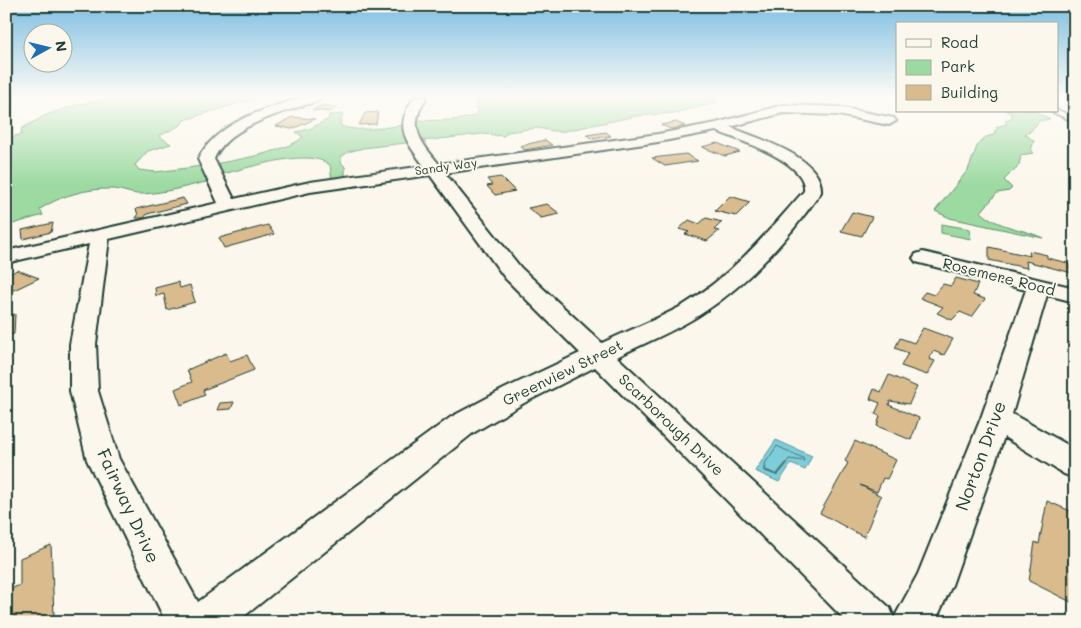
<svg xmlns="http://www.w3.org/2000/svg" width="1081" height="628" font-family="Mali,sans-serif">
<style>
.green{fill:#9ddaa2;stroke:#5e8c6b}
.water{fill:#7ecdda;stroke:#589398}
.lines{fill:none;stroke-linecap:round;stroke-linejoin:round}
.shore-far1{stroke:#457776;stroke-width:1}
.shore{stroke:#457776;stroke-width:2}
.building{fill:#d9bb8d;stroke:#1f3d34}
.lane-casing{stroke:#1f3d34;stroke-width:4}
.street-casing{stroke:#1f3d34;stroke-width:4}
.lane{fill:#fbf7ec;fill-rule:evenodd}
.street{fill:#fbf7ec;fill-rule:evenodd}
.labels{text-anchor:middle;stroke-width:4;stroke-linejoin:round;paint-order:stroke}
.far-street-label{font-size:12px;fill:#1f3d34;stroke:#fbf7ec}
.street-label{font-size:15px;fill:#1f3d34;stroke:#fbf7ec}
.near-street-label{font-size:18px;fill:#1f3d34;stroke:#fbf7ec}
</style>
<rect width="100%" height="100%" fill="#fbf7ec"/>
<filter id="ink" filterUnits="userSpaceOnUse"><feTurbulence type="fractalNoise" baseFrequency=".02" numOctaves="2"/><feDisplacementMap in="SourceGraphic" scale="10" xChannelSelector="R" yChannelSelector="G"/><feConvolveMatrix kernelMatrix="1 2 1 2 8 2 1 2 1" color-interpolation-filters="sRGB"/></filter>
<g filter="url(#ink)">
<g class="green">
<path d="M117,97h142l-75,23 -3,5 -22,11 12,8 -23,7 -13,14 4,5 17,2c32,-4 126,-15 147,-35l-7,-5 13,-3 20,-10v-4l14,-1 -3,11c14,9 50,1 67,0l2,-5c15,0 59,3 69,-7l-3,-5 4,-11h235l4,5 -44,11 -38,3 -76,16 -23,-4 -30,4 -3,4 -22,-2 -119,14 -15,4 -7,5v5l4,5v13l-13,2 -2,-17c-23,-19 -89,6 -117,11l-3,5c-22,5 -45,12 -68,13 -10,1 -20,-5 -30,-5 -25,-1 -52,7 -72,20l3,6 -37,11v-87l16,-5 -1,-5 25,-14 33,-11z"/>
<path d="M1006,111h28l16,8 -11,2 -9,11 -5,2 9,7 -3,9 2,3 -12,2 -2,10 -15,15 8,8 -3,3 -12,2 -16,19c17,16 41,16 62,26l-93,-20 -15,-7 33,-41 10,-26 8,-7 10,-3 -2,-3 4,-2 -2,-2 11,-3 -2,-3 7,-4v-3z"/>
<polygon points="941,224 970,229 971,239 941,233"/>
</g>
<polygon class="water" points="776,440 812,456 805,470 791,464 779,482 755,471"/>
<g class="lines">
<polyline class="shore-far1" points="764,465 777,446 803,458 804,461 789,459 785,465"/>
<polyline class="shore" points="765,464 764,470 777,475 786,464"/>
</g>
<g class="building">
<polygon points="323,105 336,107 330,112 312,110"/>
<polygon points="378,112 376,124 359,125 365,113"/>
<polygon points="292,117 315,119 292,129 276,126"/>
<polygon points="676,122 685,126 671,129 661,125"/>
<polygon points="606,132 611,136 592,139 587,135"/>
<polygon points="545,140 552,145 525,150 520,146"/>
<polygon points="717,143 740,152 725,156 702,147"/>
<polygon points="686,154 698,161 665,166 652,158"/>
<polygon points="501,177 515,191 495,195 487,186 492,185 487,179"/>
<polygon points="730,196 750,202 736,216 715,211"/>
<polygon points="183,198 187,204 147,214 144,218 136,218 138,215 136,209"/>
<polygon points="547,204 560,214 541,218 528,208"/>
<polygon points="852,212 872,217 862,236 841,231"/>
<polygon points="706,218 722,222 714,230 719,231 707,241 685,234 689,232 679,229 689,220 699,224"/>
<polygon points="53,223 51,232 23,239 22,230"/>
<polygon points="268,225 274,234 224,248 219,238"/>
<polygon points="989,247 1030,256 1029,251 1047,255 1047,258 1068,263 1072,273 1026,261 1027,268 989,260"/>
<polygon points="17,270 39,278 14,290 6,288 6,276"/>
<polygon points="956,278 978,284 973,295 985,299 972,317 960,312 952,320 937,313 943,307 920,298 925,292 934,295 943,284 951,286"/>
<polygon points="178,282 180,288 190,285 195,302 167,310 164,294 156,296 155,288"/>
<polygon points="15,314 14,334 9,335 6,350 6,317"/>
<polygon points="923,328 953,339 944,355 933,351 929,359 935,361 927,375 901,366 908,353 895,348 900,338 914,343"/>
<polygon points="226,353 230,361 247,355 254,370 203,390 205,395 181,405 175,389 192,382 187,370"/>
<polygon points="889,375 917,387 909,404 890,401 889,405 919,418 911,440 877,426 880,416 875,414 880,403 870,399 874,389 881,392"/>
<polygon points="234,402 231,409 217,410 220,403"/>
<polygon points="855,441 896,460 887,479 883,478 877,492 860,485 881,496 864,537 820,513 848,463 845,461"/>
<polygon points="1047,501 1075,513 1075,604 1029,581 1035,542 1039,544"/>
<polygon points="51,545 54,615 39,622 6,622 6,591 20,585 20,558"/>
</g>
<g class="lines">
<g class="lane-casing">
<polygon id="lane" points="1057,110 1075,117 1075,122 1050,111"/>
</g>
<g class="street-casing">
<path id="street" d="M305,97h18c-5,6 -17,7 -25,10 -29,10 -71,22 -84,52l20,40 76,-17 114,-16c-19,-26 -31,-40 -9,-69h12c-20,29 -8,43 12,67l219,-30 58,-11 67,-18 55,2 56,11 2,3 -7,4 -51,-10 -55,-2 -53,14c26,11 94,30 91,65 -32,46 -72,91 -120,122 -26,17 -57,29 -84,43l273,251 4,10 24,-44 63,-156 45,-128 -110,-28 -3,-4 3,-4 7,-2 152,36v14l-28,-7 -35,119 63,35v29l-11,-4 -60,-37 -52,148 -17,37h-88l-252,-255 -71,36 -51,30 -236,189h-71l-79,-162 -17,-69v-47l19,-100 -83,19v-12l212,-48 -20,-44c20,-38 69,-51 107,-62zM716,131c22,9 92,30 88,60 -38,43 -70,82 -119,113 -26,15 -56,26 -83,39l-81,-75 -76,-95 213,-31zM430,175l75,103 75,75 -76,36 -53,28 -253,185 -79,-143 -21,-68 -2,-47 13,-105 201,-47z"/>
</g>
<use href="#lane" class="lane"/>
<use href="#street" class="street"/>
</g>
</g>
<linearGradient id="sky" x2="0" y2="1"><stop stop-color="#7dbee2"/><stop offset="0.52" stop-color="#fdfbf6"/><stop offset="1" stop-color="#fdfbf6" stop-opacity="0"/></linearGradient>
<rect width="1081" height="185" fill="url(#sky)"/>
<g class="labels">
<g class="far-street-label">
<text transform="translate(446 167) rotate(-8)" y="4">Sandy Way</text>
</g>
<g class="street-label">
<text transform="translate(999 277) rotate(14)" y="5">Rosemere Road</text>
<text transform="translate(563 373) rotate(-26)" y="5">Greenview Street</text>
<text transform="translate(671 425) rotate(44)" y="5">Scarborough Drive</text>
</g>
<g class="near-street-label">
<text transform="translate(981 456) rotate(-70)" y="6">Norton Drive</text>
<text transform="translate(128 506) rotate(65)" y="6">Fairway Drive</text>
</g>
</g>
<rect width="1081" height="628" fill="none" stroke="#fbf7ec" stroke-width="25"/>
<rect x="12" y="12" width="1056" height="603" fill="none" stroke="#1f3d34" stroke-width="2" filter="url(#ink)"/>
<rect x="896" y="22" width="162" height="90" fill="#fbf7ec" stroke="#a3ada2"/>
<rect x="906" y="39" width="25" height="8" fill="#fbf7ec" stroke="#a3ada2"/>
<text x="941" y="48" font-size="15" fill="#1f3d34">Road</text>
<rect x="906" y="60" width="25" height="15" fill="#9ddaa2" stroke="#a3ada2"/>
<text x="941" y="72" font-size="15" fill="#1f3d34">Park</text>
<rect x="906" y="85" width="25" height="15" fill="#d9bb8d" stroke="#a3ada2"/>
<text x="941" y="98" font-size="15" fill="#1f3d34">Building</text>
<g transform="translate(48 48) rotate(82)"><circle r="24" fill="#fbf7ec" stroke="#a3ada2"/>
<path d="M0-4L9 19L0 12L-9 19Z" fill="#1f6fb2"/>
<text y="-8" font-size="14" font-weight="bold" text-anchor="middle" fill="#1f3d34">N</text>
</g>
</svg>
